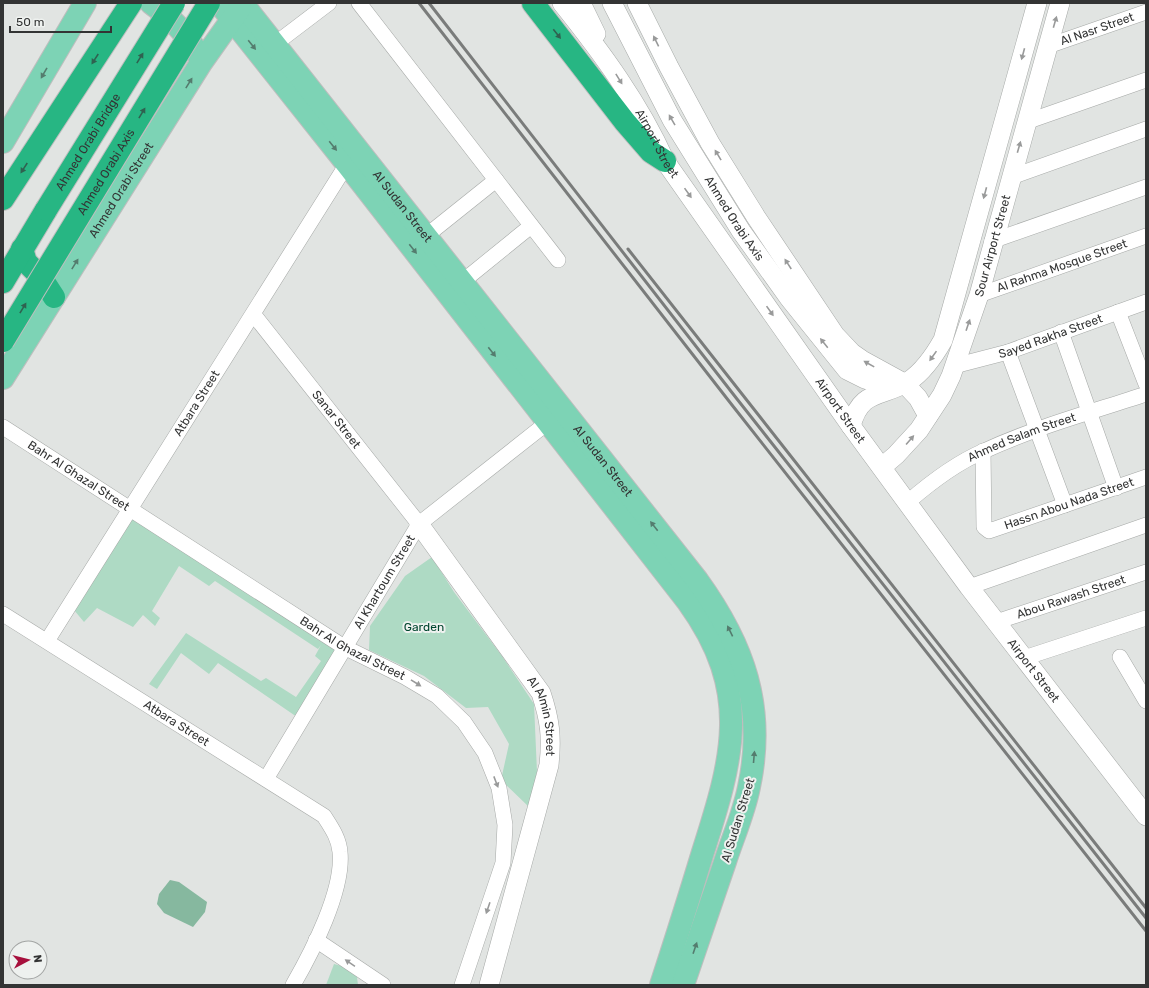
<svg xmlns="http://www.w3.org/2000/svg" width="1149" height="988" font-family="Rubik,sans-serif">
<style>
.green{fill:#aedac4}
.forest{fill:#86b89f}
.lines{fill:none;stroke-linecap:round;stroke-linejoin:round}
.minor-casing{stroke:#a6a9a7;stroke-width:16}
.tertiary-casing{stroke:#a6a9a7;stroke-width:20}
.primary-casing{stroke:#bebebe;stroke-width:24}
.motorway-casing{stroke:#bebebe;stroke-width:24}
.minor{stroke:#fff;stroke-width:15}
.tertiary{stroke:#fff;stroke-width:19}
.primary{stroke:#7dd3b5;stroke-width:22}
.motorway{stroke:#27b683;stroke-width:22}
.rail{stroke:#7a7c7b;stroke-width:3}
.motorway-bridge-casing{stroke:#bebebe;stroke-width:24;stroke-linecap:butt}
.motorway-bridge{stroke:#27b683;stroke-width:22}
.oneway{fill:#999a9a}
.oneway2{fill:#2f6250}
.oneway3{fill:#547c6e}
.labels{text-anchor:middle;stroke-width:4;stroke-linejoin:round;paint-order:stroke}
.street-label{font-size:12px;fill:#333434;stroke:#eef1ef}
.park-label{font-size:12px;fill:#00452e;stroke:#eef1ef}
</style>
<rect width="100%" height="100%" fill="#e1e4e2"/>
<g class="green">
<polygon points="130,517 337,648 297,717 218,663 209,674 181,653 157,689 149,684 186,633 261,681 266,678 296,697 321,661 315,656 321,645 318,649 215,581 209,586 179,566 152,611 160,618 155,626 143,615 133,627 97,608 84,622 74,610"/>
<polygon points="432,557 454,592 502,656 534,704 537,772 529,807 501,780 509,744 488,707 466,708 424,676 369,650 370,626 405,576"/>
<polygon points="334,964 356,970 358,985 326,985"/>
</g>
<polygon class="forest" points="170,880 179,882 207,902 205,912 193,927 164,913 157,904 159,894"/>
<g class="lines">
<g class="minor-casing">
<g id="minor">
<polyline points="359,3 558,260"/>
<polyline points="275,44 329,3"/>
<path id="s1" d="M1048,46l98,-34"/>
<polyline points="1026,122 1146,80"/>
<polyline points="1011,177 1146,129"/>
<polyline points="426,236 496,180"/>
<polyline points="992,241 1146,187"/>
<polyline points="462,282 531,226"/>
<path id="s2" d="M979,295l167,-59"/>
<polyline points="1118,312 1146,384"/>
<path id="s3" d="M254,315l165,209"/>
<polyline points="1061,332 1116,488"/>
<polyline points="1008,352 1065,505"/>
<path id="s4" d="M954,366l54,-14 138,-50"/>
<path id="s5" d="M3,427l341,220 61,30 32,19 27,26 21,31 14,35 6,37 -2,38 -41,122"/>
<path id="s6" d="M983,451l1,76 5,4 157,-54"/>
<path id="s7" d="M908,502c23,-20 48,-39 76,-51 52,-24 108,-39 162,-57"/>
<polyline points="969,587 1146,525"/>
<path id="s8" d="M3,614l321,202c7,11 15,22 16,36 4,38 -28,100 -47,133"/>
<path id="s9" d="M996,622l150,-50"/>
<path id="s10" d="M47,641l300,-477"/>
<polyline points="1120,657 1146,701"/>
<polyline points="1024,658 1146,618"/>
<path id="s11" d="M266,779l153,-255 128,-101"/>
<polyline points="316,940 383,985"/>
</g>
</g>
<g class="tertiary-casing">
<g id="tertiary">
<path id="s12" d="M562,3c40,50 77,100 103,158l186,265 118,161 177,229"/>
<polyline points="581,3 596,34"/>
<path id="s13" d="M612,3l60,117 69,111 48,67 58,72 18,9 9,3 28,2"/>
<polyline points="637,3 669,67 710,143 756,217 835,335 852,353 862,360 904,383 918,398 928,416"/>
<path d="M851,426c10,-38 32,-28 58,-45 15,-10 25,-25 34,-41l94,-337"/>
<path id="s14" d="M882,467l14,-12 23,-25 23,-35 9,-19 28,-81 81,-292"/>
<path id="s15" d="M419,524l122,169c9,27 11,44 8,72l-60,220"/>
</g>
</g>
<g class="primary-casing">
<g id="primary">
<path d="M151,3c19,14 35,29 46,50"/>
<path d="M219,3l128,161 341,438c65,90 45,156 14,253 -13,43 -27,87 -41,130"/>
<path id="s16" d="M242,3l455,577c47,65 69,127 52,207 -5,26 -16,50 -24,75 -14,41 -28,82 -42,123"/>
<polyline points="3,142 85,3"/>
<path id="s17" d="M3,378l198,-315 39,-55"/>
</g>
</g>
<g class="motorway-casing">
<g id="motorway">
<polyline points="533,3 625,122 651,152 665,161"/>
<polyline points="3,199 131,3"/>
<polyline points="22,249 26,262 41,277 54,297"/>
<polyline points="3,282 46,210"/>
</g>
</g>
<use href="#minor" class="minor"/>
<use href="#tertiary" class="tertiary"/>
<use href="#primary" class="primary"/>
<use href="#motorway" class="motorway"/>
<g class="rail">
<polyline points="419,3 732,405 1146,931"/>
<polyline points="429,3 737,399 1146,918"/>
<polyline points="628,249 1146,908"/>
</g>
<g class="motorway-bridge-casing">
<g id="motorway-bridge">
<path id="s18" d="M46,210l128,-207"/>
<path id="s19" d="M3,341l206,-338"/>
</g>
</g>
<use href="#motorway-bridge" class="motorway-bridge"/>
</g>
<defs><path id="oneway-solid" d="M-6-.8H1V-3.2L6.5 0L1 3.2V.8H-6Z"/></defs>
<g class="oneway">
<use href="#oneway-solid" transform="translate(1055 22) rotate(-74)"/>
<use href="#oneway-solid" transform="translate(656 41) rotate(-116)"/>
<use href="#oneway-solid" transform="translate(1023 54) rotate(105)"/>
<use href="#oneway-solid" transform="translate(619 79) rotate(58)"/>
<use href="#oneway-solid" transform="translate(672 120) rotate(-120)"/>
<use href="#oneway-solid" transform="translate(1019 147) rotate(-74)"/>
<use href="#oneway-solid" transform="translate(718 155) rotate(-121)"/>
<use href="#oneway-solid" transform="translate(688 193) rotate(55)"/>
<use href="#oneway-solid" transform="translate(985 193) rotate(105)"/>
<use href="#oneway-solid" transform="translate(788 264) rotate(-123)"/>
<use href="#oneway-solid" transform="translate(770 311) rotate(55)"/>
<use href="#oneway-solid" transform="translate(968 325) rotate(-71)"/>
<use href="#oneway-solid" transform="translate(824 343) rotate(-129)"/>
<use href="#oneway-solid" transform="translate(933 356) rotate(125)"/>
<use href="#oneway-solid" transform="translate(869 364) rotate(-151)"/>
<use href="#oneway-solid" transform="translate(910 440) rotate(-49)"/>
<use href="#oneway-solid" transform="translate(416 683) rotate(32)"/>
<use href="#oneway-solid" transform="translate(496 782) rotate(69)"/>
<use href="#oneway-solid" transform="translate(488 908) rotate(109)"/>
<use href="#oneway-solid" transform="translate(350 963) rotate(-146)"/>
</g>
<g class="oneway2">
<use href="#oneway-solid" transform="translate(557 34) rotate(52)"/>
<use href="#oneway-solid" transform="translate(140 58) rotate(-58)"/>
<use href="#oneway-solid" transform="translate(95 59) rotate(123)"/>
<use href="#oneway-solid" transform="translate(142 113) rotate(-59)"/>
<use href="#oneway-solid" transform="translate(24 168) rotate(123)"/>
<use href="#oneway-solid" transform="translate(23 308) rotate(-59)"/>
</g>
<g class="oneway3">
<use href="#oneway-solid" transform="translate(252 45) rotate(51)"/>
<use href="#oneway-solid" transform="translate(44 73) rotate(120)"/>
<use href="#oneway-solid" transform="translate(189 83) rotate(-58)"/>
<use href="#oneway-solid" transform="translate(333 146) rotate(51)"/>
<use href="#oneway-solid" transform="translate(413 249) rotate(52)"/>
<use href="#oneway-solid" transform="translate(75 264) rotate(-58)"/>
<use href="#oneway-solid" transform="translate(492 352) rotate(52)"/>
<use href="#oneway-solid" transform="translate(654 526) rotate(-128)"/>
<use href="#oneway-solid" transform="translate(730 631) rotate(-116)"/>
<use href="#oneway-solid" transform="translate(754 757) rotate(-85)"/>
<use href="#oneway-solid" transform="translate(695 948) rotate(-71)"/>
</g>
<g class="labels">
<g class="street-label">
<text dy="4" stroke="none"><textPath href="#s1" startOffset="52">Al Nasr Street</textPath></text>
<text dy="4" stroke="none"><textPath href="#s18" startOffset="80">Ahmed Orabi Bridge</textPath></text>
<text dy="4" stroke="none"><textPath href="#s12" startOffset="170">Airport Street</textPath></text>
<text dy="4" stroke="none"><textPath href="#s19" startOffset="198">Ahmed Orabi Axis</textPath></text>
<text dy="4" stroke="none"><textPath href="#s17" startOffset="222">Ahmed Orabi Street</textPath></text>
<text dy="4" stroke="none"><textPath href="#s16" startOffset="259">Al Sudan Street</textPath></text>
<text dy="4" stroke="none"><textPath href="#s13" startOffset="248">Ahmed Orabi Axis</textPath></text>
<text dy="4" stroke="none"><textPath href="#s14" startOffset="252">Sour Airport Street</textPath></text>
<text dy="4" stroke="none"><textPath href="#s2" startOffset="88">Al Rahma Mosque Street</textPath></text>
<text dy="4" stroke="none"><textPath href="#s4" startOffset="101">Sayed Rakha Street</textPath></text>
<text dy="4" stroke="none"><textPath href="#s10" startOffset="281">Atbara Street</textPath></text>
<text dy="4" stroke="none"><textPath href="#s12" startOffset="494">Airport Street</textPath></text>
<text dy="4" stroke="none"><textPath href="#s3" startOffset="133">Sanar Street</textPath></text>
<text dy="4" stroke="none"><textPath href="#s7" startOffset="132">Ahmed Salam Street</textPath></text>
<text dy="4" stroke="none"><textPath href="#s16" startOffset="583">Al Sudan Street</textPath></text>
<text dy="4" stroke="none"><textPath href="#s5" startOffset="90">Bahr Al Ghazal Street</textPath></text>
<text dy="4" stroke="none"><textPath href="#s6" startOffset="167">Hassn Abou Nada Street</textPath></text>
<text dy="4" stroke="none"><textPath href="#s11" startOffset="230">Al Khartoum Street</textPath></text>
<text dy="4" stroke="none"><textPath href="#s9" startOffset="79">Abou Rawash Street</textPath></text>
<text dy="4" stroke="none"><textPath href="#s5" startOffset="414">Bahr Al Ghazal Street</textPath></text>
<text dy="4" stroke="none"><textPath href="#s12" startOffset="818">Airport Street</textPath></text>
<text dy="4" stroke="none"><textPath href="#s15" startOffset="231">Al Almin Street</textPath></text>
<text dy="4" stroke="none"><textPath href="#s8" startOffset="205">Atbara Street</textPath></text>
<text transform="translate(738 820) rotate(-73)" y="4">Al Sudan Street</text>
</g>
<g class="park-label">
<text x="424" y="631">Garden</text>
</g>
</g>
<rect width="1149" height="988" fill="none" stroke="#333434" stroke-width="8"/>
<g transform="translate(28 960) rotate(83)"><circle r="19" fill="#eef1ef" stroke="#a3a5a4"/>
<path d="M0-3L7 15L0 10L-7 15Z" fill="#a7103d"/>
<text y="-6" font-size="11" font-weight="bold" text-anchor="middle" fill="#333434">N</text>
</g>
<path d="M10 26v6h101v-6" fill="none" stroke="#333434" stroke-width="2"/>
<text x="16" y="26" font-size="12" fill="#333434" stroke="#eef1ef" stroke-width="3" paint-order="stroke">50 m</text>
</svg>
